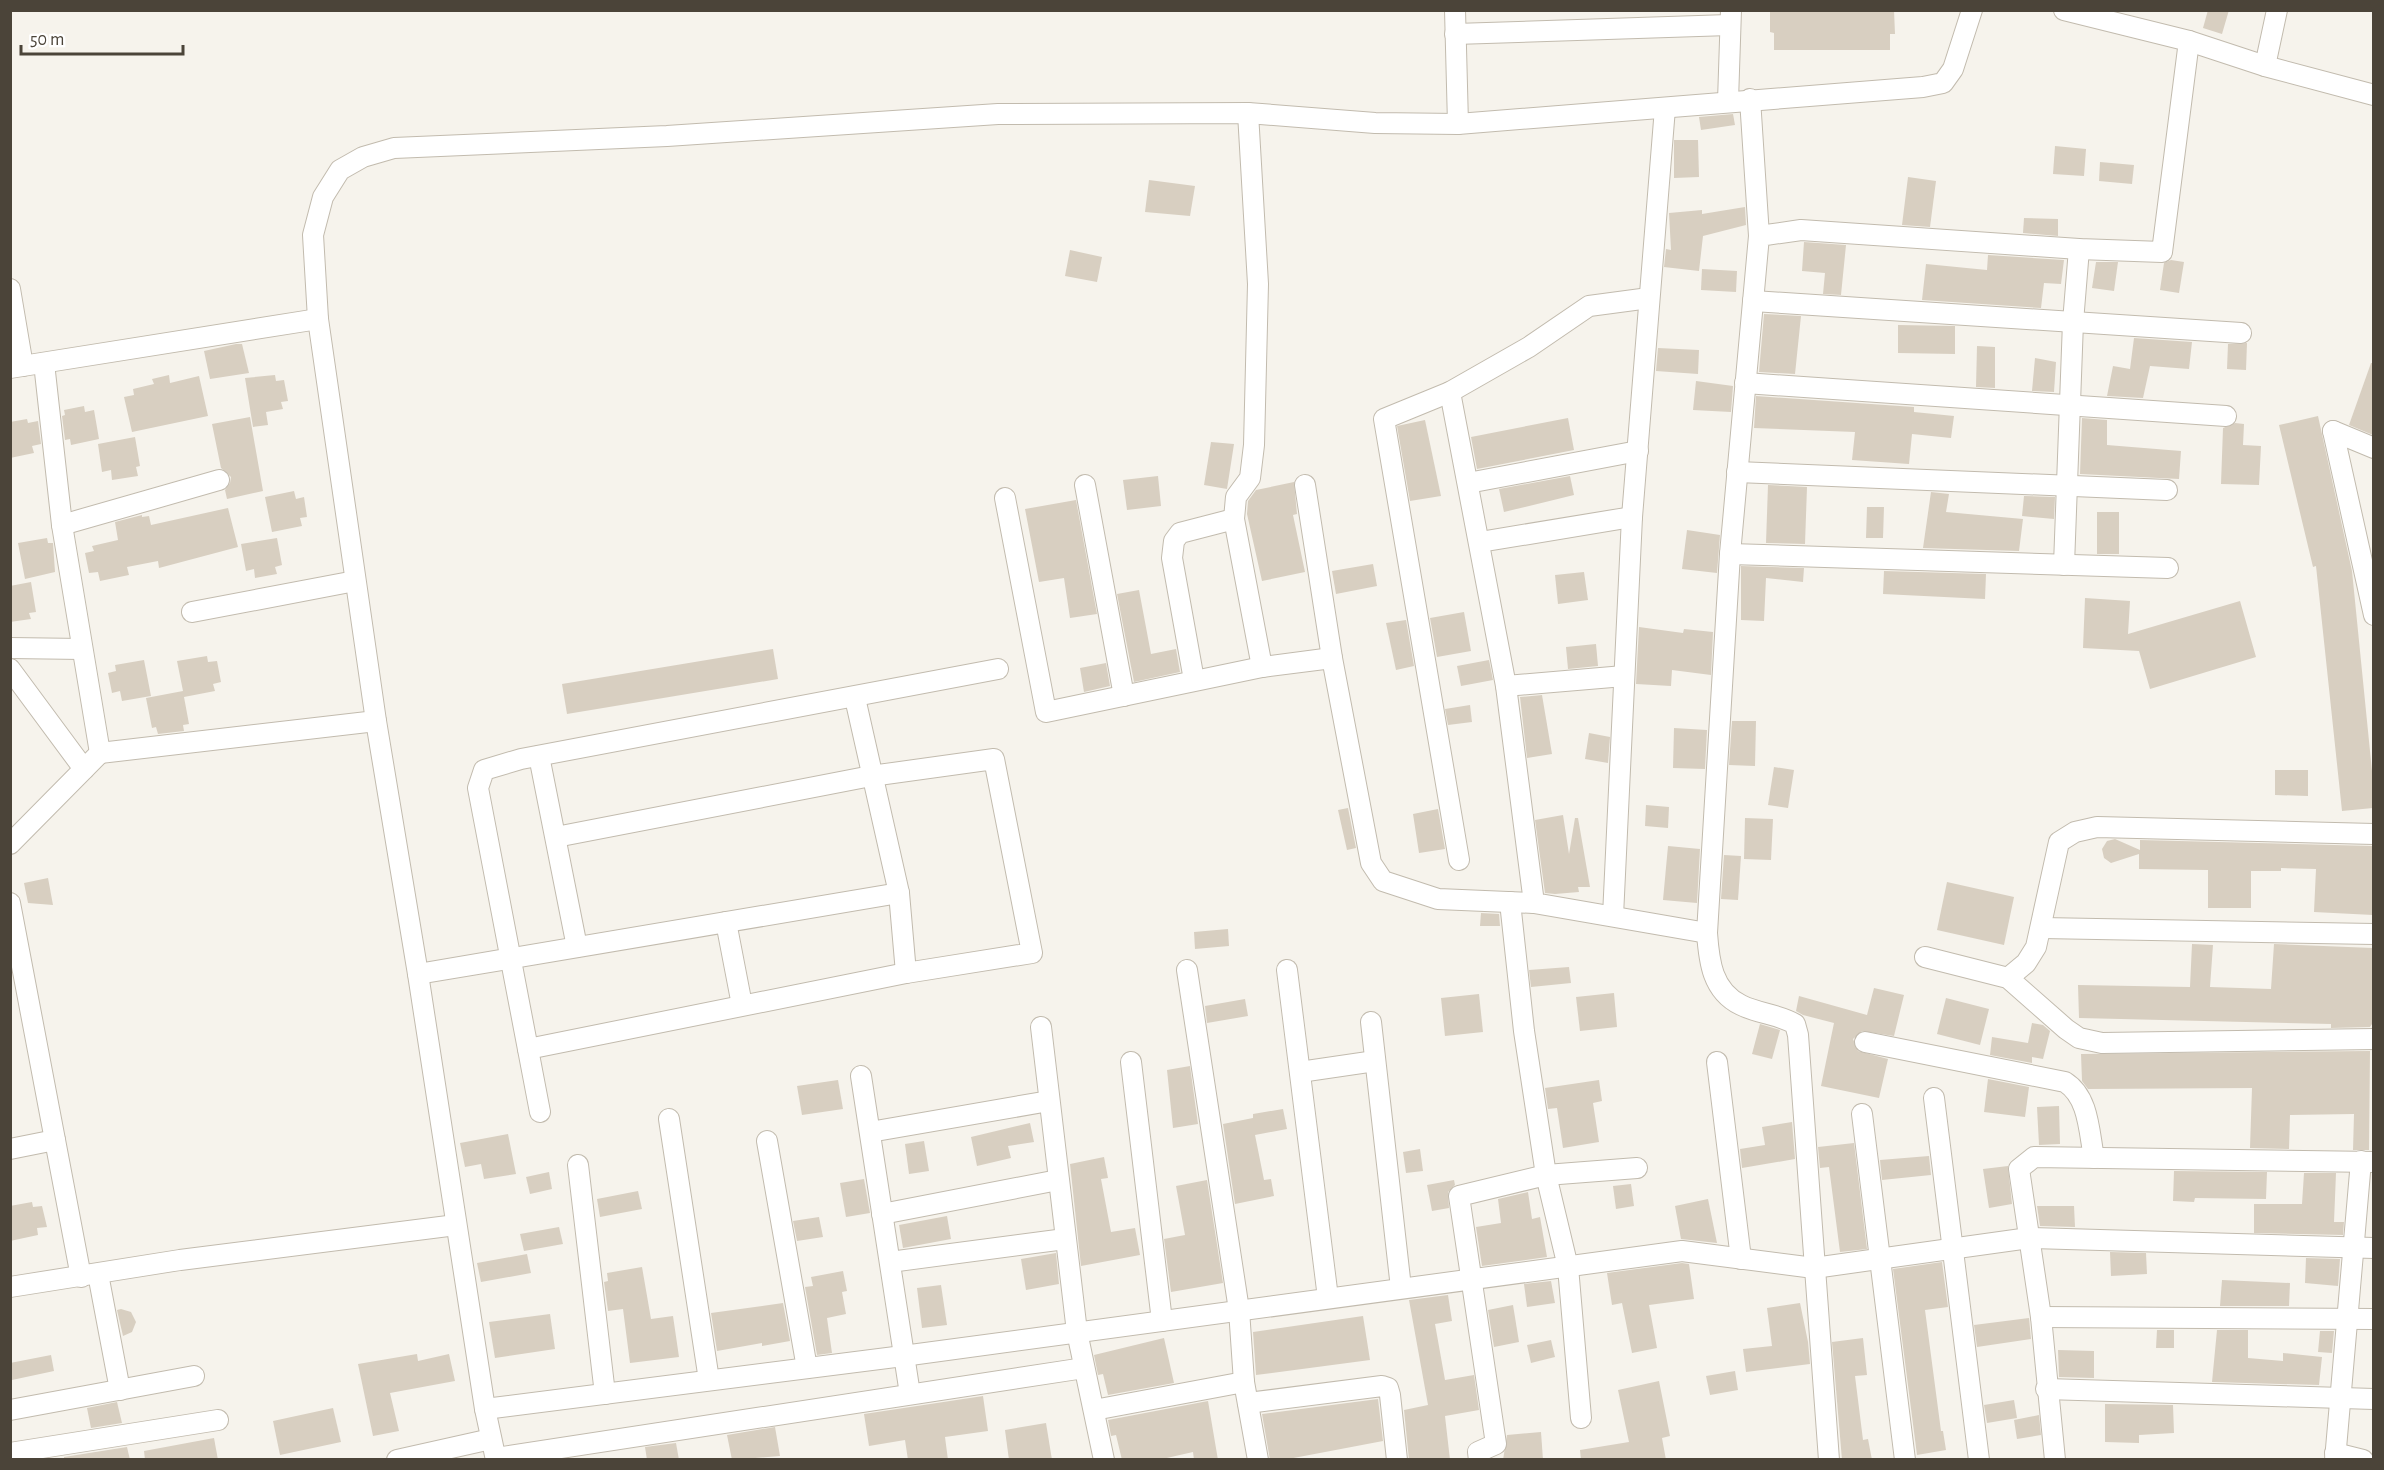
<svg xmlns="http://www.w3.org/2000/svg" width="2384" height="1470" font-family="'Alegreya Sans',sans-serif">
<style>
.building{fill:#d8cfc1}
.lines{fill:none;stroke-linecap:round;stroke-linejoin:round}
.minor-casing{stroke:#c2bbae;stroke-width:22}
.minor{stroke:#fff;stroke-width:20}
</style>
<rect width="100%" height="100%" fill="#f6f3ec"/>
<g class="building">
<polygon points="1778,10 1894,10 1895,34 1890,34 1890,50 1774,50 1774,33 1770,32 1770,12"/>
<polygon points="2208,10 2229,10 2222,34 2203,28"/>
<polygon points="1733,114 1735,125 1701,130 1699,117"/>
<polygon points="1674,140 1698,140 1699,177 1674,178"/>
<polygon points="2055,146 2086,149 2084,176 2053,174"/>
<polygon points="2100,162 2134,165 2132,184 2099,181"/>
<polygon points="1908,177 1936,181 1930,227 1902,225"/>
<polygon points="1149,180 1195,186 1190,216 1145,212"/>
<polygon points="1745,207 1746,225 1703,236 1699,271 1664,267 1666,249 1671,250 1669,213 1702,210 1702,214"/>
<polygon points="2024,218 2058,219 2058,236 2023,233"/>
<polygon points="1804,242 1846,245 1841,295 1823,294 1825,273 1802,271"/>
<polygon points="1070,250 1102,257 1097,282 1065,276"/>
<polygon points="1988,255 2064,260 2061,284 2044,283 2041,308 1922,300 1926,264 1987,270"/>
<polygon points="2171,260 2184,262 2179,293 2160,290 2164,263"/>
<polygon points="2096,262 2118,262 2114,291 2092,288"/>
<polygon points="1702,269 1737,271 1736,292 1701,290"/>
<polygon points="1764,314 1801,316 1795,374 1759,372"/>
<polygon points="1898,325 1955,326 1955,354 1898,353"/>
<polygon points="2134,338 2192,342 2189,369 2150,366 2143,398 2107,396 2113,366 2130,369"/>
<polygon points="2247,343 2246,370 2227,369 2228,344"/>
<polygon points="236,344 242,344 249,373 210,379 204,351"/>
<polygon points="1977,346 1995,347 1995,388 1976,387"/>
<polygon points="1658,348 1699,350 1698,374 1656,371"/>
<polygon points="2035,358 2056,362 2054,392 2032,391"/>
<polygon points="2371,363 2373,363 2373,435 2349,425"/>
<polygon points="169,375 170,383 199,376 208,416 132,432 124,397 134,395 133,389 154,384 152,379"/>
<polygon points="275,375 276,381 284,380 288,401 281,402 283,409 266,412 268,425 253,427 245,378"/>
<polygon points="1696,381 1733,386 1731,412 1693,410"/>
<polygon points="1756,396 1914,407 1914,412 1954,416 1951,438 1912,434 1909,464 1852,460 1855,432 1754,428"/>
<polygon points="84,406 85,412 94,410 99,439 71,445 70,439 65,440 62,416 65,415 64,410"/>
<polygon points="2318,416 2352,571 2373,781 2373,808 2342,811 2316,566 2313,567 2279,425"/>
<polygon points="250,417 263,491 227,499 225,490 230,483 231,477 221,468 212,424"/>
<polygon points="1568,418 1574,450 1477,469 1471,437"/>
<polygon points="2082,418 2107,420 2107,445 2181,451 2179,479 2080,474"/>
<polygon points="27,419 28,423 38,421 41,444 32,446 34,453 10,458 10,422"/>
<polygon points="1425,420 1441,496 1410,501 1397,426"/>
<polygon points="2235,423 2244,424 2243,445 2261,446 2259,485 2221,484 2223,428"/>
<polygon points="135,437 140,466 136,467 138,476 112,480 111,470 102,472 98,444"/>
<polygon points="1211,442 1234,444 1227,489 1204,485"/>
<polygon points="1158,476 1161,506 1127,510 1123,480"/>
<polygon points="1570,476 1574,495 1504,512 1499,489"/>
<polygon points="1294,482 1297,514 1293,515 1305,572 1262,581 1247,514 1248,501 1256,490"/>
<polygon points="1768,485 1807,487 1805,544 1766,543"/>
<polygon points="294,491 296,499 304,497 307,517 300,518 302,526 272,532 265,497"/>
<polygon points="1931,492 1949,494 1946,512 2023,519 2019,551 1923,548"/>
<polygon points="2024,496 2055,497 2054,519 2022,516"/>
<polygon points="1076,500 1097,614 1070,618 1064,578 1039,582 1025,509"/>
<polygon points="1867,507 1884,507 1883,538 1866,538"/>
<polygon points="228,508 238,547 159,568 158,561 127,567 129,575 100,581 98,572 89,573 85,553 94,551 92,546 118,540 115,522 142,515 142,517 149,516 151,525"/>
<rect x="2097" y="512" width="22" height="42"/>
<polygon points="1687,530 1720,535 1717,573 1682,569"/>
<polygon points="47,538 48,543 53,543 55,572 25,579 18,543"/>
<polygon points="277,538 282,565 275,567 277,574 255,578 254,569 246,571 241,544"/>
<polygon points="1373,564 1377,586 1336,594 1332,571"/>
<polygon points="1741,566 1804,568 1803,582 1766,578 1764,621 1741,620"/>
<polygon points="1884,571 1986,574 1985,599 1883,594"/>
<polygon points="1584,572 1588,600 1558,604 1555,575"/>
<polygon points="31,582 36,612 29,613 31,619 10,622 10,586"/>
<polygon points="1139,590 1151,654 1176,649 1180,672 1134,682 1117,594"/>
<polygon points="2085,598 2130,601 2128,634 2240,601 2256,657 2150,689 2139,651 2083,648"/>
<polygon points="1464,612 1471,651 1437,657 1430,618"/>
<polygon points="1406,620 1414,666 1396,670 1386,623"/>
<polygon points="1639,627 1683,633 1684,629 1713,632 1711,675 1672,670 1671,686 1636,684"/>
<polygon points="1596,644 1598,666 1568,669 1566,647"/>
<polygon points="773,649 778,679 567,714 562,684"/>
<polygon points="207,656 208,662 217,661 221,682 213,684 215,691 184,697 189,724 183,725 184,731 158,734 156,727 152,728 146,698 183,691 177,661"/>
<polygon points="144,660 151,696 122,701 120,691 112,693 108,673 116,671 115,665"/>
<polygon points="1489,660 1493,680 1461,686 1457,666"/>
<polygon points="1106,663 1110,686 1084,692 1080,668"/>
<polygon points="1542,695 1552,754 1527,758 1520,697"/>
<polygon points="1470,705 1472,722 1448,725 1445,709"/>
<polygon points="1732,721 1756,721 1755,766 1729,765"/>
<polygon points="1674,728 1707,730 1705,769 1673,768"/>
<polygon points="1589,733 1610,737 1608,763 1585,759"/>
<polygon points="1774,767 1794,770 1788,808 1768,805"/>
<polygon points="2275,770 2308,770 2308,796 2275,795"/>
<polygon points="1646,805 1669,807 1668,828 1645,826"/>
<polygon points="1348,808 1356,848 1347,850 1338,810"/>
<polygon points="1438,809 1445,849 1419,853 1413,814"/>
<polygon points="1563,815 1569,854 1575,818 1578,818 1590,887 1578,887 1579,892 1555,894 1545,893 1535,820"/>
<polygon points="1745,818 1773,819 1771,860 1744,859"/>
<polygon points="2115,839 2140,850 2140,840 2373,846 2373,915 2314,912 2316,869 2281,868 2281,871 2251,871 2251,908 2208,908 2208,870 2139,869 2139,854 2111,863 2104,858 2102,849 2107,841"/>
<polygon points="1668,846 1700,849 1697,903 1663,900"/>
<polygon points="1724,855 1741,856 1738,900 1721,899"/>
<polygon points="48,878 53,905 28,903 24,883"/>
<polygon points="1947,882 2014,897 2004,945 1937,930"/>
<polygon points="1481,913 1499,914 1500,926 1480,926"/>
<polygon points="1228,929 1229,946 1195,949 1194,932"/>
<polygon points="2192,944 2213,945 2210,987 2271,989 2274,944 2373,948 2372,1024 2370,1027 2331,1028 2331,1024 2079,1018 2078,985 2190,987"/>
<polygon points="1569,967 1571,983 1531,987 1529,970"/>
<polygon points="1874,988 1904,995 1894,1036 1862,1031 1853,1039 1858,1051 1888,1059 1879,1098 1821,1086 1834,1023 1803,1015 1796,1011 1799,996 1867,1015"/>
<polygon points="1614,993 1617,1027 1580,1031 1576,997"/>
<polygon points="1479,994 1483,1032 1445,1036 1441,998"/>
<polygon points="1946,998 1989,1009 1980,1045 1937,1034"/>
<polygon points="1245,999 1248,1016 1207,1023 1205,1006"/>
<polygon points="2032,1023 2043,1025 2050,1031 2043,1059 2032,1057 2032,1063 1990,1055 1992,1037 2028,1043"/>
<polygon points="1760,1024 1780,1030 1772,1059 1752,1054"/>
<polygon points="2370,1051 2369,1150 2353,1150 2354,1114 2290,1115 2289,1149 2250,1148 2252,1088 2088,1089 2082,1081 2081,1054"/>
<polygon points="1190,1066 1198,1124 1173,1128 1167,1070"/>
<polygon points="1988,1079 2029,1087 2025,1117 1984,1112"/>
<polygon points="838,1080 843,1109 802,1115 797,1086"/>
<polygon points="1599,1080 1602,1101 1593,1103 1599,1142 1563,1148 1557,1108 1548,1109 1545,1088"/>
<polygon points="2059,1106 2060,1144 2039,1145 2037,1107"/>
<polygon points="1283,1109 1287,1129 1255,1135 1264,1180 1271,1179 1274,1196 1235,1204 1223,1124 1253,1118 1253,1114"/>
<polygon points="1792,1122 1795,1159 1742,1168 1740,1149 1765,1145 1762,1127"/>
<polygon points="1030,1123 1034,1142 1008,1146 1011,1158 977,1166 971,1137"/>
<polygon points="508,1134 516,1174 484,1179 481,1164 465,1167 460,1143"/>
<polygon points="924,1141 929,1171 909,1174 905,1144"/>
<polygon points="1854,1143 1867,1249 1840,1252 1829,1167 1820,1168 1818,1147"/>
<polygon points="1420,1149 1423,1171 1406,1173 1403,1152"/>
<polygon points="1929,1156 1931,1175 1882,1180 1880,1160"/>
<polygon points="1104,1157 1108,1178 1101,1179 1111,1232 1135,1228 1140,1255 1081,1266 1070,1164"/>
<polygon points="2008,1166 2012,1204 1989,1208 1983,1169"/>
<polygon points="2174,1171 2267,1172 2266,1199 2195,1198 2194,1202 2173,1201"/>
<polygon points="549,1172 552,1189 530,1194 526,1177"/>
<polygon points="2304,1173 2336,1173 2334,1222 2344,1222 2343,1235 2254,1233 2254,1204 2302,1204"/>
<polygon points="864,1179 870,1213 846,1217 840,1183"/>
<polygon points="1207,1180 1223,1283 1171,1292 1164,1239 1185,1235 1176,1186"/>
<polygon points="1454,1180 1455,1185 1448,1192 1449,1208 1432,1211 1427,1185"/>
<polygon points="1631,1184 1634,1206 1616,1209 1613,1186"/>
<polygon points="638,1191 642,1209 600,1217 597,1199"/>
<polygon points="1528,1192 1532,1219 1540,1217 1547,1257 1482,1266 1476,1227 1501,1223 1498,1199"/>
<polygon points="1708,1199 1717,1243 1681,1239 1675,1206"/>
<polygon points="32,1202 33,1207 42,1206 47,1227 37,1228 38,1235 10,1241 10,1206"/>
<polygon points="2037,1206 2074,1206 2075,1227 2040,1226"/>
<polygon points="947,1216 951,1239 903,1248 899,1225"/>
<polygon points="819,1217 823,1237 797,1241 793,1221"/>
<polygon points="559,1227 563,1244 524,1251 520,1234"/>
<polygon points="2110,1252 2146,1253 2147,1274 2111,1276"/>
<polygon points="1056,1253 1059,1284 1026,1290 1021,1259"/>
<polygon points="527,1254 531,1273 481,1282 477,1263"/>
<polygon points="2306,1258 2340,1259 2338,1286 2305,1283"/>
<polygon points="1942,1262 1948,1307 1925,1310 1941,1431 1943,1431 1946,1450 1917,1455 1893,1269"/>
<polygon points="1682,1263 1689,1264 1694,1299 1649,1305 1657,1348 1632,1353 1622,1303 1612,1305 1607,1273"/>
<polygon points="642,1267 651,1319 673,1316 679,1357 630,1363 623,1309 608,1311 604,1282 608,1281 607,1273"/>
<polygon points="843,1271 847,1291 842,1292 846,1314 827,1318 832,1353 817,1355 805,1287 813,1286 811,1277"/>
<polygon points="2222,1280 2290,1283 2289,1306 2220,1306"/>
<polygon points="1551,1281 1555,1303 1527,1307 1524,1284"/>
<polygon points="941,1285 947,1325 922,1328 917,1288"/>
<polygon points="1448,1295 1452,1321 1435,1324 1445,1380 1474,1375 1479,1410 1445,1416 1450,1460 1409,1460 1404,1410 1428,1405 1409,1300"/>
<polygon points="783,1303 790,1341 762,1346 762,1343 717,1351 711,1313"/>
<polygon points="1800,1303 1808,1342 1810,1364 1746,1372 1743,1349 1772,1346 1767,1308"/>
<polygon points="1513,1305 1519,1342 1494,1347 1488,1310"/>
<polygon points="121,1309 131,1312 136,1322 132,1332 123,1336 117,1310"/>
<polygon points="550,1314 555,1349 495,1358 489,1322"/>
<polygon points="1363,1316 1370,1360 1256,1375 1253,1332"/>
<polygon points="2029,1318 2031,1339 1977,1347 1974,1325"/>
<polygon points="2157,1330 2174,1330 2174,1348 2156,1348"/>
<polygon points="2217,1330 2248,1330 2248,1358 2283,1361 2283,1353 2322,1357 2319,1385 2212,1382"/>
<polygon points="2320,1331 2334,1331 2332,1353 2318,1352"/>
<polygon points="1164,1338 1174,1383 1108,1395 1103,1374 1098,1375 1094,1355"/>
<polygon points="1863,1338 1867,1375 1855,1376 1863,1440 1868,1439 1872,1460 1842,1460 1832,1342"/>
<polygon points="1551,1340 1555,1357 1531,1363 1527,1345"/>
<polygon points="2058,1350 2094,1351 2094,1378 2059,1377"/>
<polygon points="417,1354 418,1361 449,1354 455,1381 390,1393 399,1431 373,1436 358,1364"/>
<polygon points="51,1355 54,1371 12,1380 10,1363"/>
<polygon points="1735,1371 1738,1390 1710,1395 1706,1376"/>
<polygon points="1659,1381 1670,1436 1662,1438 1666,1460 1581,1460 1580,1450 1629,1442 1618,1390"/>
<polygon points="983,1396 988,1431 945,1437 948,1460 908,1460 905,1440 869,1446 864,1414"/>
<polygon points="1378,1399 1383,1441 1283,1460 1270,1460 1262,1414"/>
<polygon points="2014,1400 2017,1418 1987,1423 1984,1405"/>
<polygon points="1208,1401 1218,1460 1194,1460 1193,1452 1158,1460 1122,1460 1116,1435 1111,1436 1108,1420"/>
<polygon points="117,1402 122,1423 91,1428 87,1408"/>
<polygon points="2105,1404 2173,1405 2174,1433 2139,1435 2139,1443 2105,1442"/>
<polygon points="333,1408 341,1442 280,1455 273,1421"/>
<polygon points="2039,1415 2041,1435 2017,1439 2014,1420"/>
<polygon points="1046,1423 1052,1460 1009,1460 1005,1430"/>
<polygon points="775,1427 780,1456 732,1460 727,1435"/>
<polygon points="1541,1432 1543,1460 1503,1460 1507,1435"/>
<polygon points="214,1438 218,1460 145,1460 144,1451"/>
<polygon points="676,1443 679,1460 647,1460 645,1447"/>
<polygon points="127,1447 130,1460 64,1460 64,1457"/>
</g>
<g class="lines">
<g class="minor-casing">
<g id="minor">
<polyline points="1455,10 1458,124"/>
<polyline points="2064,10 2189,41 2265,66 2374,95"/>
<polyline points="1455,34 1729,25"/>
<polyline points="2265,66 2277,10"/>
<polyline points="1750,99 1759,236"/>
<polyline points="1728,101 1731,10"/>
<polyline points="1248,113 1258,284 1254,445 1250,478 1236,497 1234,519 1262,667"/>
<polyline points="10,289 23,366"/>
<polyline points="1753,301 2241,333"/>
<polyline points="44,363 62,525 100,753 376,721"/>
<polyline points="10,368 318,319"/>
<polyline points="1745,383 2226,416"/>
<polyline points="1450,392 1506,686 1534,903 1707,933"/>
<polyline points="2333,431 2374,615"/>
<polyline points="2333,431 2374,448"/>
<polyline points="1737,472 2167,490"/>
<polyline points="1468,483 1638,451"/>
<polyline points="1085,485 1124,696"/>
<polyline points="1305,485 1332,658 1371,863 1383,881 1438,899 1534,903"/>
<polyline points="1005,498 1046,712 1262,667 1332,658"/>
<polyline points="62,525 219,480"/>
<polyline points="1480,542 1632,517"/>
<polyline points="1730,554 2168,568"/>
<polyline points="2064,565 2073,322 2079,249"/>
<polyline points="192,612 355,581"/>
<polyline points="10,648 82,649"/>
<polyline points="10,669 84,769"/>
<polyline points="1194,680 1172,558 1174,541 1180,533 1234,519"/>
<polyline points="1506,686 1624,676"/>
<polyline points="855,698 899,893 906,973"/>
<polyline points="539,756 577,947"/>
<polyline points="10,844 100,753"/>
<polyline points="1459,860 1384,419 1450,392 1529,347 1589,306 1649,298"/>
<polyline points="1510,902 1524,1031 1546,1175 1568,1267 1581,1418"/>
<polyline points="10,903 81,1277"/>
<polyline points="1613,916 1632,517 1665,108"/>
<polyline points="726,922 742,1005"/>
<polyline points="2042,928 2374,934"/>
<polyline points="1925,957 2008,978 2066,1029 2079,1038 2102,1043 2374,1039"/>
<polyline points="1187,970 1239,1310 1244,1382 1258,1460"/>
<polyline points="1287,970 1328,1298"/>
<polyline points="418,974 899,893"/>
<polyline points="2008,978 2026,963 2036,947 2059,842 2075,832 2097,827 2374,834"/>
<polyline points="1371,1022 1401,1288"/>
<polyline points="1041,1027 1077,1332 1104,1460"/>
<path d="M1865,1042l200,40c24,15 24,50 29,76"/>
<polyline points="528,1049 906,973 1032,953 994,759 871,776 556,837"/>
<polyline points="1131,1062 1162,1321"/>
<polyline points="1717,1062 1741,1259"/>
<polyline points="1300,1072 1375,1061"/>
<polyline points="861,1076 910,1394"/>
<polyline points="1934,1098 1979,1460"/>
<polyline points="540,1112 478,788 484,770 521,759 998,669"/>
<polyline points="1862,1114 1905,1460"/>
<polyline points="669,1119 709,1380"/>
<polyline points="870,1132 1049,1101"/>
<polyline points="767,1141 807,1368"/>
<polyline points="10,1149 55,1140"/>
<polyline points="578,1165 605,1394"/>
<polyline points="882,1214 1058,1180"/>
<polyline points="890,1262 1065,1239"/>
<polyline points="98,1274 120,1390"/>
<polyline points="10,1287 180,1260 456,1225"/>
<polyline points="2041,1317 2374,1319"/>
<polyline points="2046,1389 2374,1399"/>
<polyline points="1248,1403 1382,1386 1388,1388 1390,1395 1397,1460"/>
<polyline points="485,1409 903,1356 1682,1251 1814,1268 2029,1238 2374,1248"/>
<polyline points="10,1410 194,1376"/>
<polyline points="1094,1410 1244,1382"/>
<polyline points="10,1453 218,1420"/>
<polyline points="2335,1453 2363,1460"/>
<polyline points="496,1458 1084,1368"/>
<polyline points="397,1460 491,1439"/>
<polyline points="496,1460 485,1409 418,974 376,721 318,319 313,235 323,197 340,170 363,157 394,148 667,136 998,114 1248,113 1375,123 1458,124 1923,87 1943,83 1953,69 1972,10"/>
<polyline points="1479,1460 1478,1452 1496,1444 1459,1196 1546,1175 1637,1168"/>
<path d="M1829,1460l-31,-425 -3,-11c-17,-10 -36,-10 -54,-19 -29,-14 -32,-44 -34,-72l23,-379 29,-318 42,-6 278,19 83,3 27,-211"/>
<polyline points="2055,1460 2041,1317 2019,1169 2034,1157 2374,1162"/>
<polyline points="2335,1460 2361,1161"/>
</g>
</g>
<use href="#minor" class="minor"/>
</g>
<rect width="2384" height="1470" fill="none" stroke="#4b4439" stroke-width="24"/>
<path d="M21 45v9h162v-9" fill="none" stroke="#4b4439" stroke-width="3"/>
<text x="30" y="45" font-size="18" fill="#4b4439" stroke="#ffffff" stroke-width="4.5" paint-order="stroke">50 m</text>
</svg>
